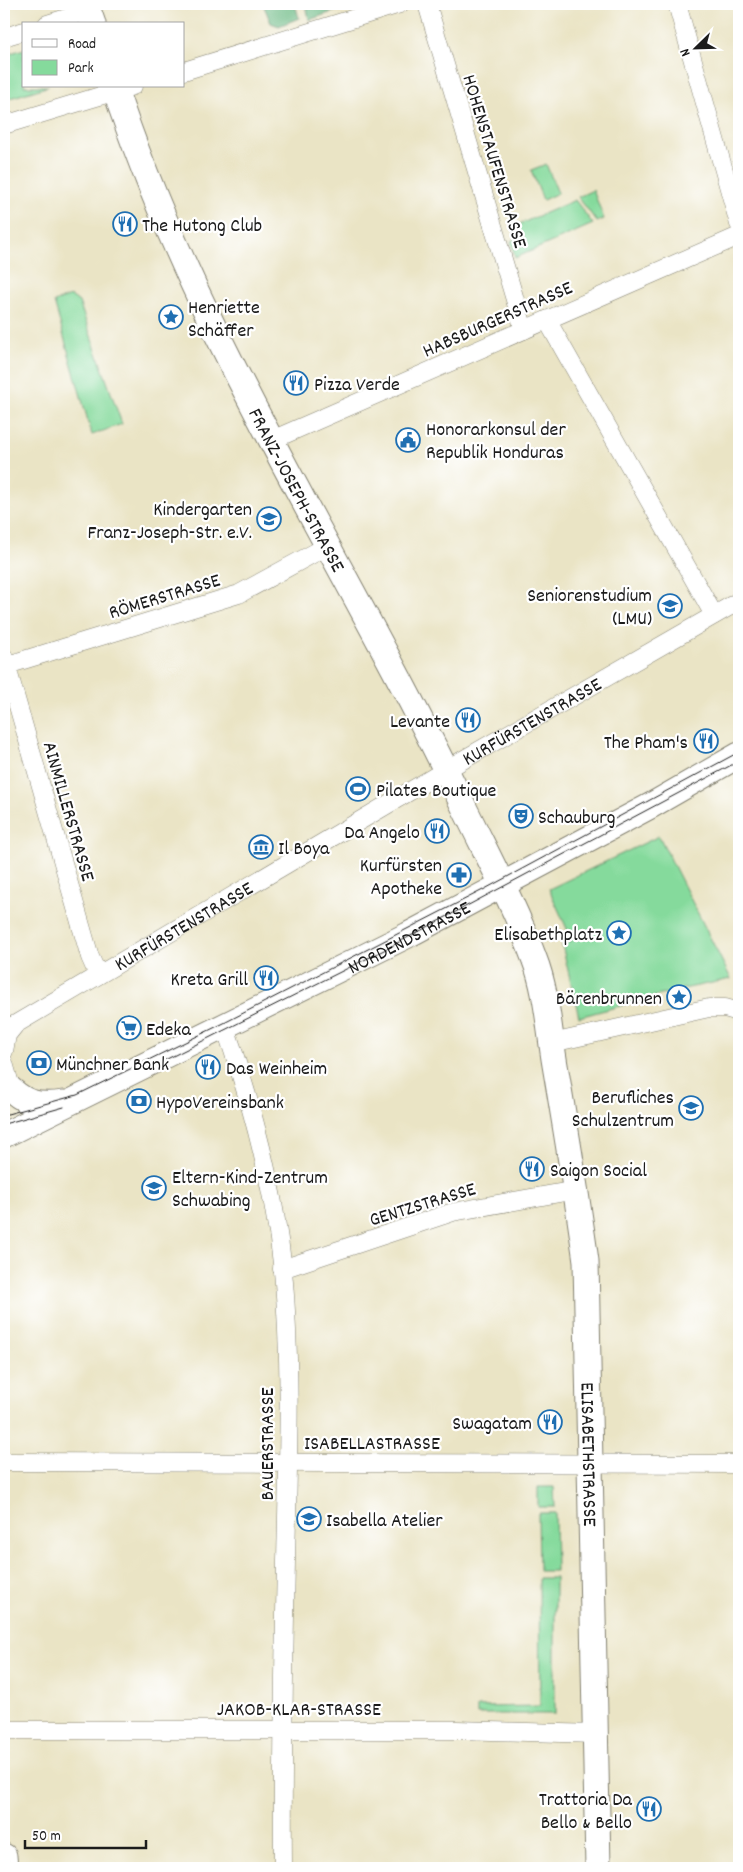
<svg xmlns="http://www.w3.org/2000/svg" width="743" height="1872" font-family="Dekko,sans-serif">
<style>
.green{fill:#85da9c;stroke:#507b5c}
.forest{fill:#6cba84;stroke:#446b50}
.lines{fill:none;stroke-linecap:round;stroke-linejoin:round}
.street-casing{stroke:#838070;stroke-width:19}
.secondary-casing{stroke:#838070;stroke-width:27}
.street{stroke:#fff;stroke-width:18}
.secondary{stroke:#fff;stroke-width:25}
.tram{stroke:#1c1c1c;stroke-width:1}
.labels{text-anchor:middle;stroke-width:4.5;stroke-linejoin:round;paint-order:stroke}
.street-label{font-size:20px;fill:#1c1c1c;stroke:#fff}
.poi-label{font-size:20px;fill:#1c1c1c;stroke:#fff;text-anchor:start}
</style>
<rect width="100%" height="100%" fill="#fff"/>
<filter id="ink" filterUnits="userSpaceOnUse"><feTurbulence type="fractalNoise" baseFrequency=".02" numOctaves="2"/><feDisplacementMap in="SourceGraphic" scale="10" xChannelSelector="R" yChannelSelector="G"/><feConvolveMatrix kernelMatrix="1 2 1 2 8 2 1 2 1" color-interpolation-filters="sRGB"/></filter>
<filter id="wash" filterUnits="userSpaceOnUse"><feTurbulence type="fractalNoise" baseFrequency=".0096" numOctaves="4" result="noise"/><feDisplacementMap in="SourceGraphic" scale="20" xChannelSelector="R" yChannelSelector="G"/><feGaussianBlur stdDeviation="1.12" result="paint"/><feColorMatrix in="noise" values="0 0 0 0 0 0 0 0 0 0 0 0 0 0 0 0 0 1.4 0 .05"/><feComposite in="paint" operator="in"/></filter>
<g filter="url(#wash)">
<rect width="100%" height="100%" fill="#eae4c5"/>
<g class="green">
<polygon points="24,49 24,86 49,86 4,100 4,55"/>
<polygon points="546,164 558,193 543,200 531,170"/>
<polygon points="593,190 604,219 597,222 578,197"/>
<polygon points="575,200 593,224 515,258 511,241 517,238 513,227"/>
<polygon points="71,296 79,302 122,424 92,435 54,302"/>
<polygon points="659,836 731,979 683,989 579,1017 562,945 572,940 549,889"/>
<polygon points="538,1487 554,1487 555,1507 538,1507"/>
<polygon points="538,1513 555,1513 556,1571 539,1571"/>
<polygon points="539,1578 555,1578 555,1714 477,1714 477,1707 540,1706"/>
</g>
<g class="forest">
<polygon points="263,4 295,4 299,18 279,26 271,23"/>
<polygon points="306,4 356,4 309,20"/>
</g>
</g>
<g filter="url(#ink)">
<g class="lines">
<g class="street-casing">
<g id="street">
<polyline points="427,4 524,330"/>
<polyline points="677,4 739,224"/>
<polyline points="47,24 89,11"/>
<polyline points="4,37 24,31"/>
<polyline points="184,71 400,4"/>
<polyline points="4,125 133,86"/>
<polyline points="547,320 714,615"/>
<polyline points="272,440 739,236"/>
<polyline points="4,657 90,957 98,975"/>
<polyline points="4,666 239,594 329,545"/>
<path d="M225,1027c28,80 49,159 58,244 9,96 5,194 3,290 -2,102 -4,205 -3,307"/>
<path id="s1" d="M4,1031l457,-270 278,-160"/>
<polyline points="552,1043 709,1008 725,1008 739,1012"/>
<polyline points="4,1051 7,1035 15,1025"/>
<polyline points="4,1063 12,1091"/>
<polyline points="282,1269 453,1212 576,1190"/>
<polyline points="4,1462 739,1464"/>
<polyline points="4,1730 457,1730 595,1734"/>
</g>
</g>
<g class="secondary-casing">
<g id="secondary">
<polyline points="86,4 93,24"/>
<path id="s2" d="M114,86c83,253 232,476 347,715 25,52 53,103 73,157 13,33 15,72 21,107 11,65 22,130 31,196l12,607"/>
<path d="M4,1083c20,20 31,24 60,20"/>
<polyline points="4,1135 408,935 652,805 739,755"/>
<polyline points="4,1856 5,1868"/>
</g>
</g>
<use href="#street" class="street"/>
<use href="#secondary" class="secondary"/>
<g class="tram">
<path id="s3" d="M157,1064l229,-115 353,-188"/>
<polyline points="4,1115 77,1095 224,1023 483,890 739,752"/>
<polyline points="4,1124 64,1107"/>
<polyline points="4,1798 8,1868"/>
</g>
</g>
</g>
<defs>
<g id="restaurant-ring" transform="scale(1.25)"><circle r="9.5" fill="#fff" stroke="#1f6fb2" stroke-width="1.5"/><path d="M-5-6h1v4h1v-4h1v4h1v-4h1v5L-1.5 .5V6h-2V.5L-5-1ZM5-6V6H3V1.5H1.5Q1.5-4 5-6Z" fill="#1f6fb2"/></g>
<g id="sight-ring" transform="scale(1.25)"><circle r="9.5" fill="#fff" stroke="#1f6fb2" stroke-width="1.5"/><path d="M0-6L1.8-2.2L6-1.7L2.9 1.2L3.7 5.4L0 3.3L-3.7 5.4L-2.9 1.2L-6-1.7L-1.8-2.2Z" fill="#1f6fb2"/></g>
<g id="civic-ring" transform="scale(1.25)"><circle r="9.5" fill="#fff" stroke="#1f6fb2" stroke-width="1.5"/><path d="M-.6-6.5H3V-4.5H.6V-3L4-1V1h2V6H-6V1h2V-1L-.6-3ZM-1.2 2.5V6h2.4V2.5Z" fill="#1f6fb2"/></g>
<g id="school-ring" transform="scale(1.25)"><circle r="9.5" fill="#fff" stroke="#1f6fb2" stroke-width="1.5"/><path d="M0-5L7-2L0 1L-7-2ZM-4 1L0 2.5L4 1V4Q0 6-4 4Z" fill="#1f6fb2"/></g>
<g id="university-ring" transform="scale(1.25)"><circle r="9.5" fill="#fff" stroke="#1f6fb2" stroke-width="1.5"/><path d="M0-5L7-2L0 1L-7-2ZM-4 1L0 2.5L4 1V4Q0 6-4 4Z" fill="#1f6fb2"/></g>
<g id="stadium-ring" transform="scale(1.25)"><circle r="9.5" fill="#fff" stroke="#1f6fb2" stroke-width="1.5"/><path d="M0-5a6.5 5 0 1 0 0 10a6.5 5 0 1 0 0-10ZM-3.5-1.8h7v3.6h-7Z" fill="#1f6fb2"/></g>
<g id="theatre-ring" transform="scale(1.25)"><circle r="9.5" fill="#fff" stroke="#1f6fb2" stroke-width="1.5"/><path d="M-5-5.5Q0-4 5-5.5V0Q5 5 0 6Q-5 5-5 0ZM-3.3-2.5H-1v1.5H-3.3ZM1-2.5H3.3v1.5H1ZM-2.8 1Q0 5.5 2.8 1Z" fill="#1f6fb2"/></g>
<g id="museum-ring" transform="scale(1.25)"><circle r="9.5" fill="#fff" stroke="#1f6fb2" stroke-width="1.5"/><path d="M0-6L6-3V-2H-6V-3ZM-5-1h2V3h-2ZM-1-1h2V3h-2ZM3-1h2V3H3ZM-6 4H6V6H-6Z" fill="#1f6fb2"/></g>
<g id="pharmacy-ring" transform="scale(1.25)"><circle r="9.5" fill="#fff" stroke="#1f6fb2" stroke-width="1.5"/><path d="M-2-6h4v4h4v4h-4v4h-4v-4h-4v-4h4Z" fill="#1f6fb2"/></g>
<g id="supermarket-ring" transform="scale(1.25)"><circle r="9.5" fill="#fff" stroke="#1f6fb2" stroke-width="1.5"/><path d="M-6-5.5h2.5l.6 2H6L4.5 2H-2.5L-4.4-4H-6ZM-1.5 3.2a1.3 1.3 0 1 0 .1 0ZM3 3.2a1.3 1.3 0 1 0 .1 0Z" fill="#1f6fb2"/></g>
<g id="bank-ring" transform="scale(1.25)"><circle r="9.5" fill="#fff" stroke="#1f6fb2" stroke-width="1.5"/><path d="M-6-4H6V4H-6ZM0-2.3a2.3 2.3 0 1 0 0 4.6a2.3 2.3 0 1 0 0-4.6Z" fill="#1f6fb2"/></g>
</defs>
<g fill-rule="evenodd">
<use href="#restaurant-ring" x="125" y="224"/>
<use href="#sight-ring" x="171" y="317"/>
<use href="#restaurant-ring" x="296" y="383"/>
<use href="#civic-ring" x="408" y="440"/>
<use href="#school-ring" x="269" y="519"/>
<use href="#university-ring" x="670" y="606"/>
<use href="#restaurant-ring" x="468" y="720"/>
<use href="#restaurant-ring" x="706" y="741"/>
<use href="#stadium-ring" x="358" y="789"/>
<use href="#theatre-ring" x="521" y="816"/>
<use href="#restaurant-ring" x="437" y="831"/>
<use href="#museum-ring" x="261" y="847"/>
<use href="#pharmacy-ring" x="459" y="875"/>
<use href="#sight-ring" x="619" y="933"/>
<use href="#restaurant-ring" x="266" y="978"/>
<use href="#sight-ring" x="679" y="997"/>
<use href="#supermarket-ring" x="129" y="1028"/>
<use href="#bank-ring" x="39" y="1063"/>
<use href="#restaurant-ring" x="208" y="1067"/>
<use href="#bank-ring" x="139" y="1101"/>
<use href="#school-ring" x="691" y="1108"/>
<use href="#restaurant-ring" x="532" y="1169"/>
<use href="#school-ring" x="154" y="1188"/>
<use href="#restaurant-ring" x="550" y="1422"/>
<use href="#school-ring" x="309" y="1519"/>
<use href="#restaurant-ring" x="649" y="1809"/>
</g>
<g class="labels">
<g class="street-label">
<text transform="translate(496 161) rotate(73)" y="7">HOHENSTAUFENSTRASSE</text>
<text transform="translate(497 318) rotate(-24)" y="7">HABSBURGERSTRASSE</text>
<text dy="7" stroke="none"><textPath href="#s2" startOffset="444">FRANZ-JOSEPH-STRASSE</textPath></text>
<text transform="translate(164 595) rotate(-17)" y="7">RÖMERSTRASSE</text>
<text dy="7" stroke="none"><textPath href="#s1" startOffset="612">KURFÜRSTENSTRASSE</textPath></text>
<text transform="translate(70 811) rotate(74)" y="7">AINMILLERSTRASSE</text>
<text dy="7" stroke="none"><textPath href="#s1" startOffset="208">KURFÜRSTENSTRASSE</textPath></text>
<text dy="7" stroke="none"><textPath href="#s3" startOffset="282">NORDENDSTRASSE</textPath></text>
<text transform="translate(422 1203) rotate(-17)" y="7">GENTZSTRASSE</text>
<text x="372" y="1449">ISABELLASTRASSE</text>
<text transform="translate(266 1444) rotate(-90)" y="7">BAUERSTRASSE</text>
<text dy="7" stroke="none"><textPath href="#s2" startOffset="1470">ELISABETHSTRASSE</textPath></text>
<text x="299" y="1715">JAKOB-KLAR-STRASSE</text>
</g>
<g class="poi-label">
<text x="142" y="231">The Hutong Club</text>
<text x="188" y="313">Henriette<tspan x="188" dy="23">Schäffer</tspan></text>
<text x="314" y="390">Pizza Verde</text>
<text x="426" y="435">Honorarkonsul der<tspan x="426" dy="23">Republik Honduras</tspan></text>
<text x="252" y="515" text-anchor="end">Kindergarten<tspan x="252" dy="23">Franz-Joseph-Str. e.V.</tspan></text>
<text x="652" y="601" text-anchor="end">Seniorenstudium<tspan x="652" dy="23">(LMU)</tspan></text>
<text x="450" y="727" text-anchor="end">Levante</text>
<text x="688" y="748" text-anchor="end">The Pham's</text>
<text x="376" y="796">Pilates Boutique</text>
<text x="538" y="823">Schauburg</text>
<text x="420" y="838" text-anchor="end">Da Angelo</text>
<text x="278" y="854">Il Boya</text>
<text x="442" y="871" text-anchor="end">Kurfürsten<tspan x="442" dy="23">Apotheke</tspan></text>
<text x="602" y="940" text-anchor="end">Elisabethplatz</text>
<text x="248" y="985" text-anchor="end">Kreta Grill</text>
<text x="662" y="1004" text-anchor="end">Bärenbrunnen</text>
<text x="146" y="1035">Edeka</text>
<text x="56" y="1070">Münchner Bank</text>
<text x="226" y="1074">Das Weinheim</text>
<text x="674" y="1103" text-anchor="end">Berufliches<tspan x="674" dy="23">Schulzentrum</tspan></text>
<text x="156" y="1108">HypoVereinsbank</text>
<text x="550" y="1176">Saigon Social</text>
<text x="172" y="1183">Eltern-Kind-Zentrum<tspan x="172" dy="23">Schwabing</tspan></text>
<text x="532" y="1429" text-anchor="end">Swagatam</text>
<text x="326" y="1526">Isabella Atelier</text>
<text x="632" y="1805" text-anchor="end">Trattoria Da<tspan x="632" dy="23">Bello &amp; Bello</tspan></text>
</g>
</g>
<rect width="743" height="1872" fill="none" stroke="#fff" stroke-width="20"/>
<rect x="22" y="22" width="162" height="65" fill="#ffffff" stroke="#a4a4a4"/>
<rect x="32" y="39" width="25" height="8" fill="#ffffff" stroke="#a4a4a4"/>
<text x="68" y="48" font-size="15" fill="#1c1c1c">Road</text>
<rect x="32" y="60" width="25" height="15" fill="#85da9c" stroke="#a4a4a4"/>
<text x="68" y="72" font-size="15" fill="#1c1c1c">Park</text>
<g transform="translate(696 48) rotate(247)" stroke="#ffffff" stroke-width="4" paint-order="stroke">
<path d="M0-4L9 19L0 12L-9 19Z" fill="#1c1c1c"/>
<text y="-8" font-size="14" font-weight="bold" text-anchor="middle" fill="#1c1c1c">N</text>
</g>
<path d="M25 1840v8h121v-8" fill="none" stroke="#1c1c1c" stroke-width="2.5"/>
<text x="32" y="1840" font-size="15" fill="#1c1c1c" stroke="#ffffff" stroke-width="4" paint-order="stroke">50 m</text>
</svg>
